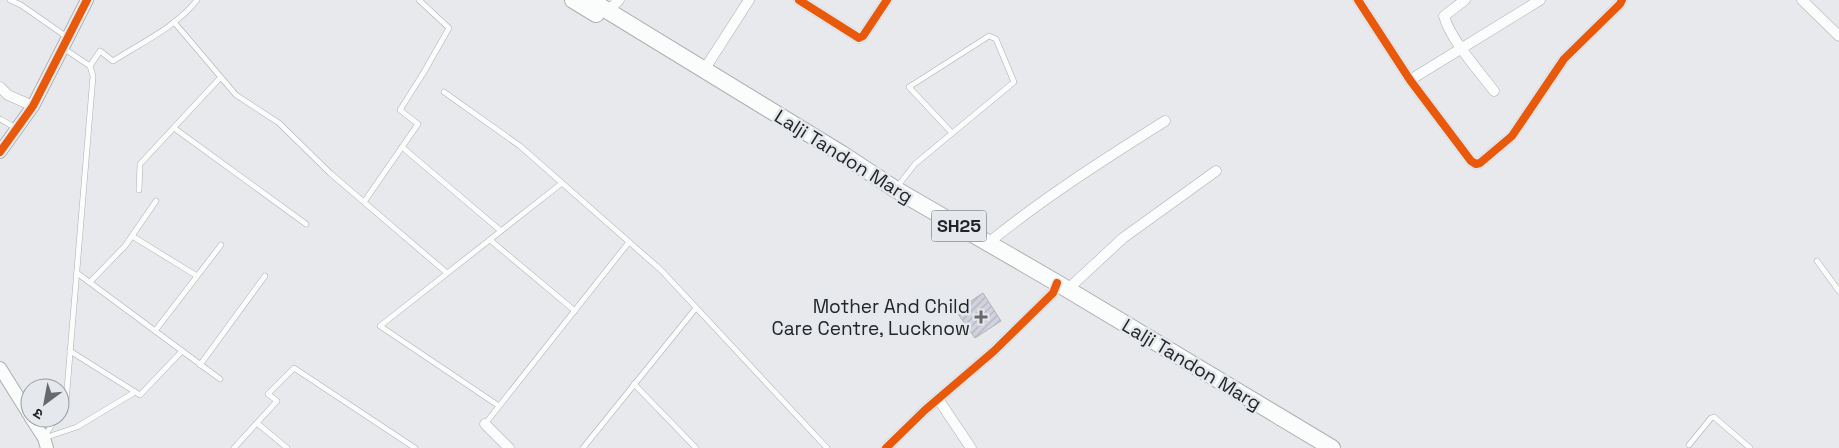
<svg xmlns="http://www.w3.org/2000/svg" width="1839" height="448" font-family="'Space Grotesk','Noto Sans Devanagari',sans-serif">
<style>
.building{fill:url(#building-hatch);stroke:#b2b3b6}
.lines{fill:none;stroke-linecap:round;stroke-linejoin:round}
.service-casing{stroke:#adafb1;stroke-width:6}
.minor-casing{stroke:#adafb1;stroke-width:11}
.tertiary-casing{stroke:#adafb1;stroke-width:14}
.primary-casing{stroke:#adafb1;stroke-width:18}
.service{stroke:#fbfcfc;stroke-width:5}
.minor{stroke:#fbfcfc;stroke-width:10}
.tertiary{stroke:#fbfcfc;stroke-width:12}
.primary{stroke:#fbfcfc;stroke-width:16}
.cycleway-casing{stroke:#e5e9ee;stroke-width:11}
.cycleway{stroke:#e8590c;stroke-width:8}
.poi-dot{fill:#68696b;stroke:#e5e9ee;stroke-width:2}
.labels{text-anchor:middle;stroke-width:5;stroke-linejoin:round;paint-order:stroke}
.shield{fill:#e5e9ee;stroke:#5d5f62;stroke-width:1}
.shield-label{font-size:18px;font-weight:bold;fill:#232426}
.street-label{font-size:19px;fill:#232426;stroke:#e5e9ee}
.poi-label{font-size:19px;fill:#232426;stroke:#e5e9ee;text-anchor:end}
</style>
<defs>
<pattern id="building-hatch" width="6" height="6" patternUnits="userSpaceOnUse" patternTransform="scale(1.25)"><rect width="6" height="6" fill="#d1d2dd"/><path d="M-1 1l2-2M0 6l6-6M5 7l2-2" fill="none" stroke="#b3b4be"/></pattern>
</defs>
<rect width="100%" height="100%" fill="#e7e9ec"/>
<polygon class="building" points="983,293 1001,321 975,338 956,311"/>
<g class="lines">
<g class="service-casing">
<g id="service">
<polyline points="10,0 21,5 67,37"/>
<polyline points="174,22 236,95 279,123 330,173 447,273"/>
<path d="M90,66l10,-15 13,10c28,-18 63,-34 84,-61"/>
<polyline points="444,92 520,146 661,270 827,448"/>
<polyline points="0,119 16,128"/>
<polyline points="174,128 306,224"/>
<polyline points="402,147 501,231"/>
<polyline points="897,187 915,164 1014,82 996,39 989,36 909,87 952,133"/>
<polyline points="139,190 140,164 220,78"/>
<polyline points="364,202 418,124 400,110 424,72 449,28 419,0"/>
<polyline points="132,236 197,276"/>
<polyline points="490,240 575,311"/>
<polyline points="1817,261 1839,291"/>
<polyline points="77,273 220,379"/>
<polyline points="90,282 125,246 156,201"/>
<polyline points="155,331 221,245"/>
<polyline points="70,351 140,395 182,351"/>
<polyline points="200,365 265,276"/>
<polyline points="634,384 696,448"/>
<polyline points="499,406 380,326 562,183"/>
<polyline points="60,412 66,402 93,76 90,66 63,48"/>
<polyline points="257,423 287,448"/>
<polyline points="485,424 629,242"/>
<polyline points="45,436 56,418"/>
<polyline points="44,438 77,427 135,392"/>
<polyline points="1689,445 1711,418 1714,417 1750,448"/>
<polyline points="234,448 277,401 268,394 294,368 415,448"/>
<polyline points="583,448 696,308"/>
</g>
</g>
<g class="minor-casing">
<g id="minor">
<polyline points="799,0 859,38 863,36 887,0"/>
<polyline points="1358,0 1410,80 1471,161 1476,164 1480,163 1512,136 1564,59 1620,4 1622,0"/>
<path d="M1465,0l-21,16c6,23 35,55 50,75"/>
<polyline points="1802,0 1839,36"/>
<polyline points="608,11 619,0"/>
<polyline points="704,70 749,0"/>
<polyline points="1410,80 1540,0"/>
<polyline points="0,87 8,95 33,106"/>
<path d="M988,243c57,-46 115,-83 177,-122"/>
<polyline points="1068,289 1123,238 1216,171"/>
<polyline points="938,399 971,448"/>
<polyline points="485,424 509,448"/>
<polyline points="886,448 925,410 994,351 1053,293 1057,283"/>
</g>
</g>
<g class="tertiary-casing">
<g id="tertiary">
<polyline points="0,152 33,106 87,0"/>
<polyline points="0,368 30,416"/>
<polyline points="31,418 44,438 47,448"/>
</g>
</g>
<g class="primary-casing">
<g id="primary">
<polyline points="573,0 596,14"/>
<polyline points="590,0 842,154 895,189 1057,283 1332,448"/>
</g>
</g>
<use href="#service" class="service"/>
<use href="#minor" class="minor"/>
<use href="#tertiary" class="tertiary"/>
<use href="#primary" class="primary"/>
<g class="cycleway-casing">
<g id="cycleway">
<polyline points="799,0 859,38 863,36 887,0"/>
<polyline points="1358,0 1410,80 1471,161 1476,164 1480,163 1512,136 1564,59 1620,4 1622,0"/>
<polyline points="0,152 33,106 87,0"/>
<polyline points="886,448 925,410 994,351 1053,293 1057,283"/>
</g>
</g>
<use href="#cycleway" class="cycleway"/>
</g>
<path class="poi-dot" d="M978.5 309.5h5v5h5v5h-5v5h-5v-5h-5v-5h5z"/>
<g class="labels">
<rect class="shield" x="931.5" y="210.5" width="55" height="31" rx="4"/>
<g class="shield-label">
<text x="959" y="232">SH25</text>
</g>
<g class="street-label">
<text transform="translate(844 156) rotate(32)" y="7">Lalji Tandon Marg</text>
<text transform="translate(1192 364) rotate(31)" y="7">Lalji Tandon Marg</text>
</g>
<g class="poi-label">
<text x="970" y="313">Mother And Child<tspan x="970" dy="22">Care Centre, Lucknow</tspan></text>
</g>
</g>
<g transform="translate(45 403) rotate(212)"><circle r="24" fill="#e5e9ee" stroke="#979a9e"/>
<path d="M0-4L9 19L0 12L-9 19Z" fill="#68696b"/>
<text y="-8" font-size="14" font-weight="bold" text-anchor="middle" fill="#232426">उ</text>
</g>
</svg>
